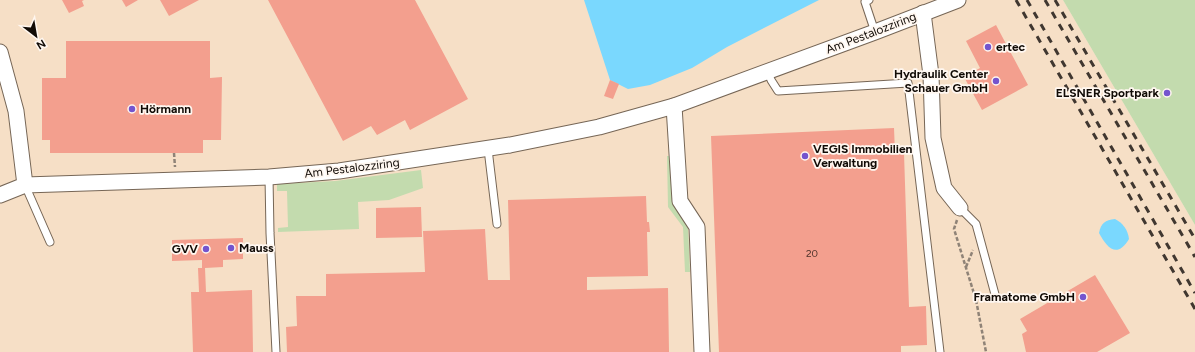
<svg xmlns="http://www.w3.org/2000/svg" width="1195" height="352" font-family="Figtree,sans-serif">
<style>
.built{fill:#f6dfc6}
.green{fill:#c3dbae}
.water{fill:#7ad8fe}
.building{fill:#f39f8e}
.lines{fill:none;stroke-linecap:round;stroke-linejoin:round}
.lane-casing{stroke:#766656;stroke-width:9}
.street-casing{stroke:#766656;stroke-width:17}
.path{stroke:#8f8377;stroke-width:2.5;stroke-dasharray:4 2;stroke-linecap:butt}
.lane{stroke:#fff;stroke-width:7}
.street{stroke:#fff;stroke-width:15}
.rail{stroke:#403730;stroke-width:3;stroke-dasharray:7 7;stroke-linecap:butt}
.poi-dot{fill:#7454ce;stroke:#fff7f0;stroke-width:1.5}
.labels{text-anchor:middle;stroke-width:3.5;stroke-linejoin:round;paint-order:stroke}
.number-label{font-size:10px;fill:#4a3028}
.street-label{font-size:12px;fill:#110b06;stroke:#fff7f0}
.poi-label{font-size:12px;font-weight:bold;fill:#110b06;stroke:#fff7f0;text-anchor:start}
</style>
<rect width="100%" height="100%" fill="#fae8d6"/>
<polygon class="built" points="0,0 1063,0 1195,225 1195,352 0,352"/>
<g class="green">
<polygon points="1063,0 1195,0 1195,225"/>
<polygon points="667,156 671,156 673,205 688,225 690,272 685,272 683,227 668,207"/>
<polygon points="421,170 423,188 389,200 358,202 359,229 278,232 278,228 288,227 287,191 277,191 277,184 335,181"/>
</g>
<g class="water">
<polygon points="584,0 819,0 727,47 692,68 650,85 628,89 610,80"/>
<path d="M1115,219c8,4 13,11 14,20 -12,20 -22,9 -30,-6 2,-10 6,-13 16,-14z"/>
</g>
<g class="building">
<polygon points="62,0 84,0 82,1 84,6 69,13"/>
<polygon points="122,0 138,0 126,7"/>
<polygon points="160,0 199,0 169,16"/>
<polygon points="268,0 415,0 468,99 410,130 405,120 377,135 371,126 343,141"/>
<polygon points="996,25 1028,85 982,110 964,77 980,68 966,41"/>
<polygon points="66,41 210,41 210,78 222,77 221,140 203,140 203,153 50,153 50,140 42,140 42,78 66,78"/>
<polygon points="610,80 619,84 613,99 604,96"/>
<polygon points="894,128 895,153 904,153 909,307 926,306 927,345 901,346 901,352 719,352 711,136"/>
<polygon points="646,196 647,222 649,222 650,232 647,232 648,276 587,277 587,290 668,288 669,352 287,352 286,327 297,326 296,296 326,296 326,274 425,272 423,231 485,229 488,280 510,280 508,200"/>
<polygon points="421,207 422,237 376,238 376,208"/>
<polygon points="243,238 243,259 223,260 223,267 205,268 206,292 252,290 253,352 193,352 191,292 199,292 198,268 202,268 202,260 172,261 172,240"/>
<polygon points="1095,275 1130,333 1097,352 1026,352 1022,334 1027,331 1020,319"/>
</g>
<g class="lines">
<g class="lane-casing">
<g id="lane">
<polyline points="869,0 865,2 875,32"/>
<polyline points="768,72 771,80 778,91 908,83 940,352"/>
<polyline points="488,149 497,224"/>
<polyline points="269,177 270,233 276,352"/>
<polyline points="25,185 50,242"/>
<polyline points="960,208 976,224 996,298"/>
</g>
</g>
<g class="street-casing">
<g id="street">
<polyline points="923,13 931,75 933,138 944,188 960,208"/>
<polyline points="0,52 16,111 25,185 0,195"/>
<polyline points="674,106 680,201 697,227 702,352"/>
<polyline points="25,185 269,177 339,171 510,145 599,127 674,106 875,32 958,0"/>
</g>
</g>
<g class="path">
<polyline points="174,153 175,167"/>
<polyline points="957,220 954,229 976,300 986,352"/>
<polyline points="966,267 973,250"/>
</g>
<use href="#lane" class="lane"/>
<use href="#street" class="street"/>
<g class="rail">
<polyline points="1016,0 1195,309"/>
<polyline points="1027,0 1195,293"/>
<polyline points="1045,0 1195,257"/>
<polyline points="1055,0 1195,239"/>
</g>
</g>
<g class="poi-dot">
<circle cx="988" cy="47" r="4"/>
<circle cx="996" cy="81" r="4"/>
<circle cx="1167" cy="93" r="4"/>
<circle cx="132" cy="109" r="4"/>
<circle cx="805" cy="156" r="4"/>
<circle cx="231" cy="248" r="4"/>
<circle cx="206" cy="249" r="4"/>
<circle cx="1083" cy="297" r="4"/>
</g>
<g class="labels">
<g class="number-label">
<text x="812" y="257">20</text>
</g>
<g class="street-label">
<text transform="translate(871 33) rotate(-21)" y="4">Am Pestalozziring</text>
<text transform="translate(352 168) rotate(-7)" y="4">Am Pestalozziring</text>
</g>
<g class="poi-label">
<text x="996" y="51">ertec</text>
<text x="988" y="78" text-anchor="end">Hydraulik Center<tspan x="988" dy="14">Schauer GmbH</tspan></text>
<text x="1159" y="97" text-anchor="end">ELSNER Sportpark</text>
<text x="140" y="113">Hörmann</text>
<text x="813" y="153">VEGIS Immobilien<tspan x="813" dy="14">Verwaltung</tspan></text>
<text x="239" y="252">Mauss</text>
<text x="198" y="253" text-anchor="end">GVV</text>
<text x="1075" y="301" text-anchor="end">Framatome GmbH</text>
</g>
</g>
<g transform="translate(36 36) rotate(149)" stroke="#fff7f0" stroke-width="3" paint-order="stroke">
<path d="M0-3L7 15L0 10L-7 15Z" fill="#110b06"/>
<text y="-6" font-size="11" font-weight="bold" text-anchor="middle" fill="#110b06">N</text>
</g>
</svg>
